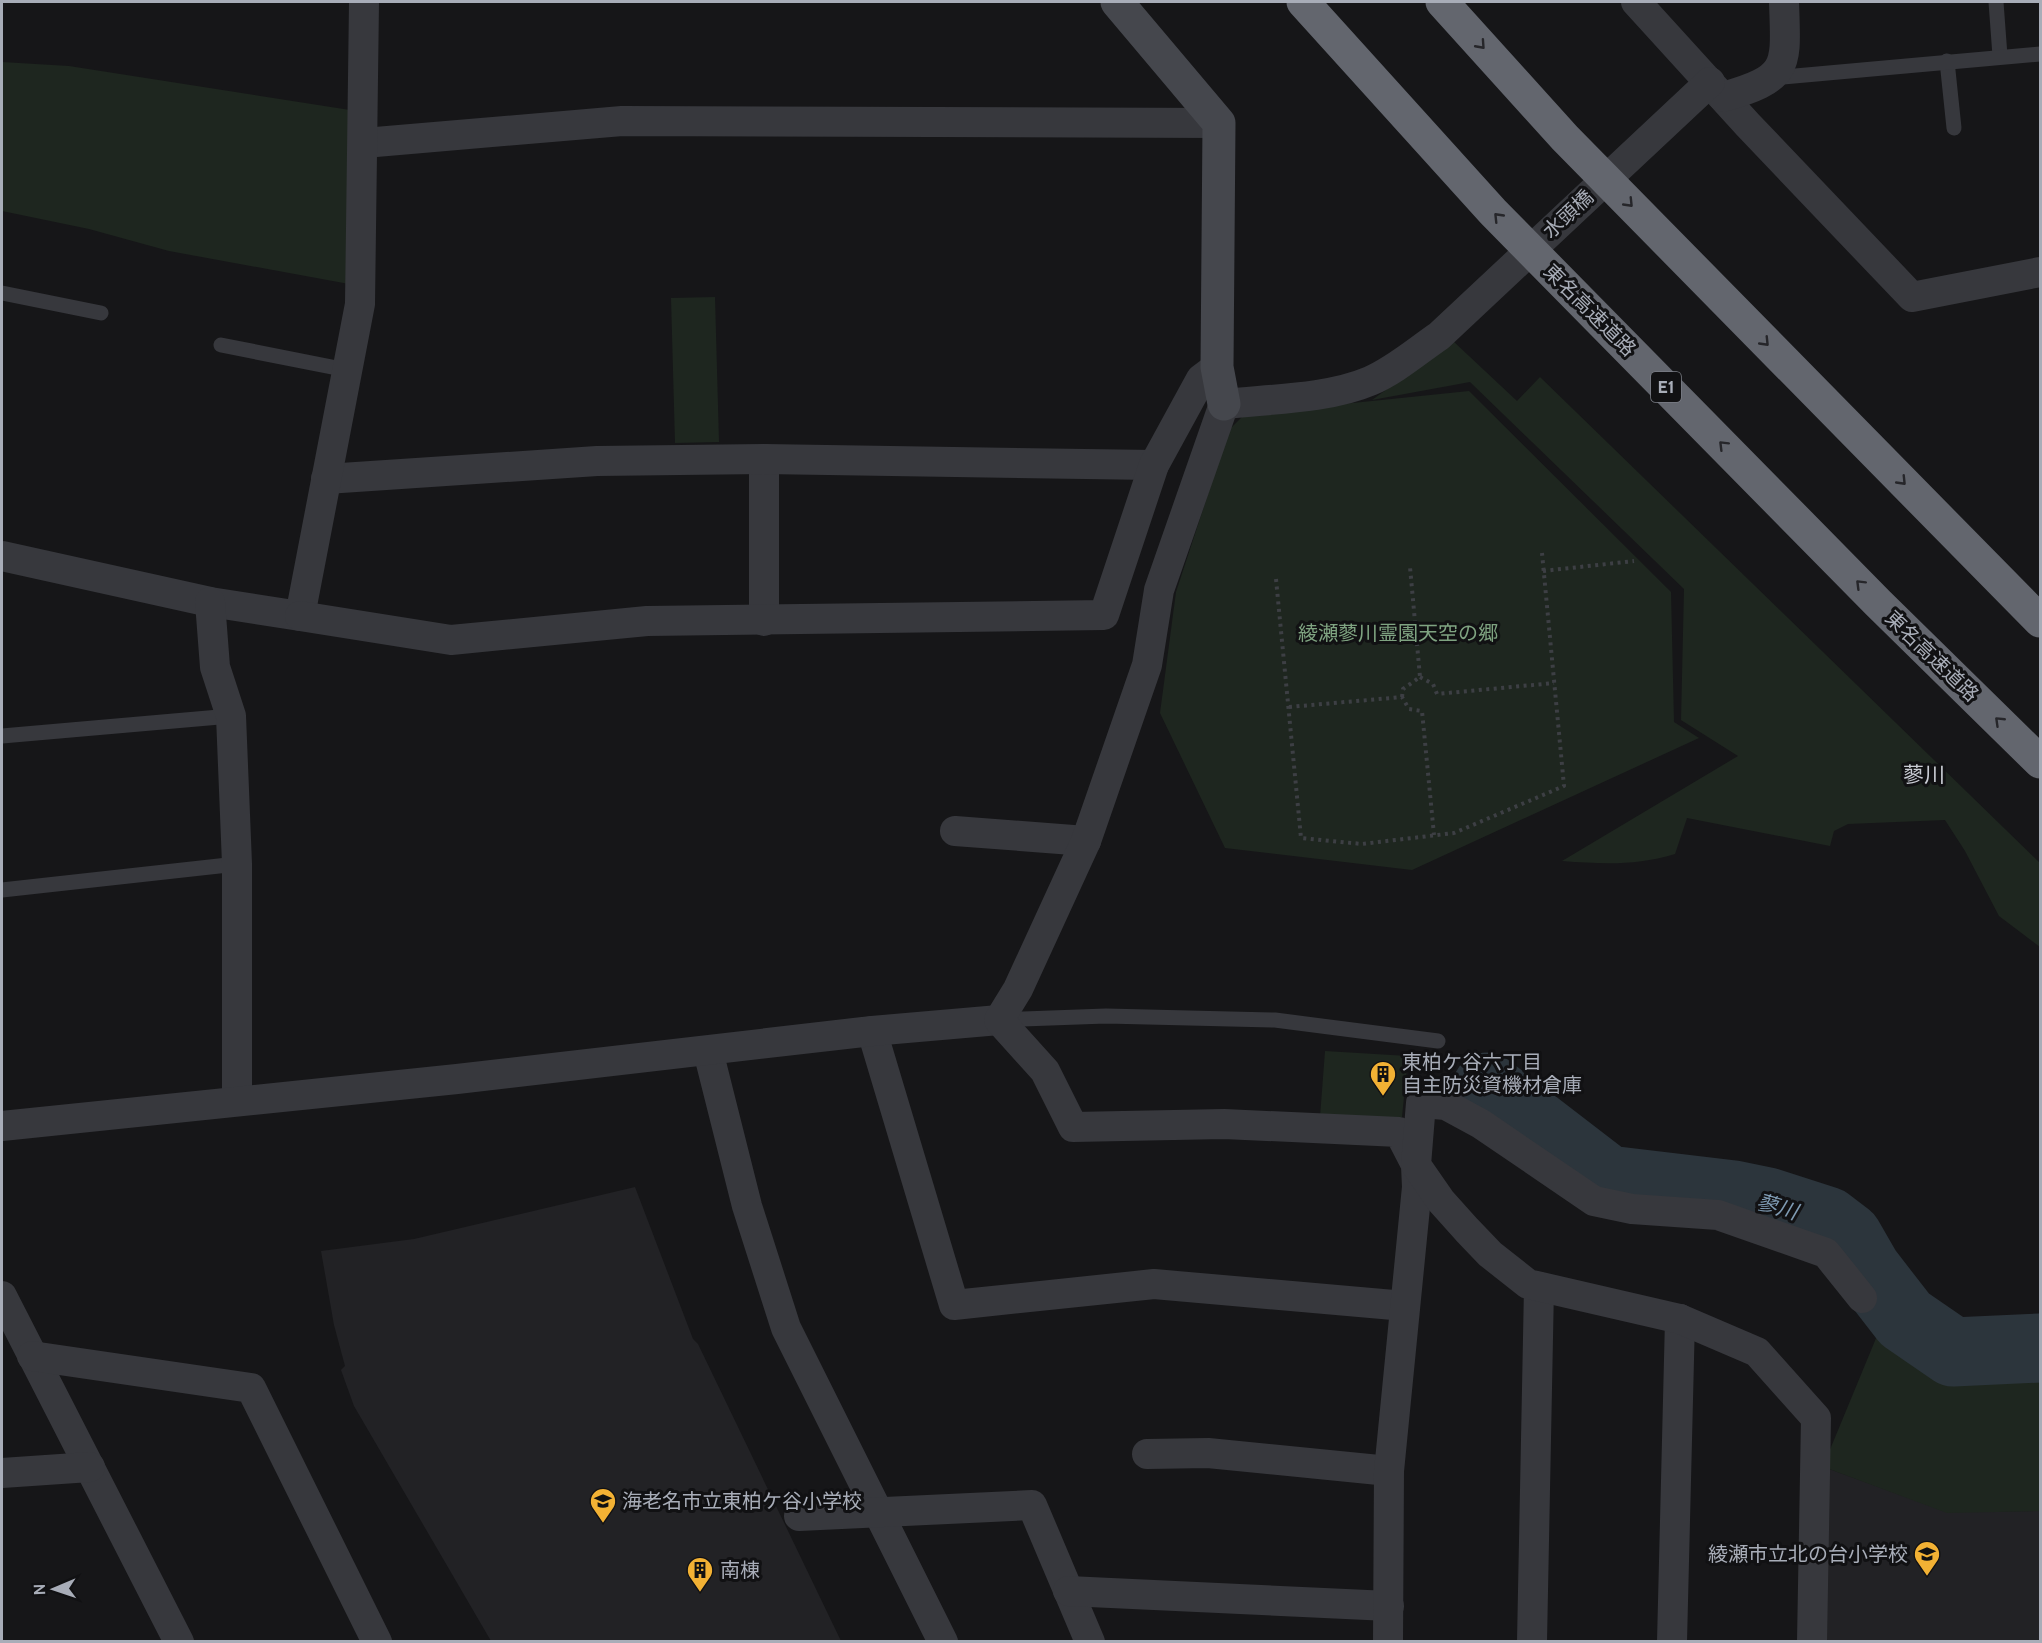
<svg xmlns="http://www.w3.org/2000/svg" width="2042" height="1643" font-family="Cabin,'Noto Sans JP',sans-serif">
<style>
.built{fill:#222225}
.green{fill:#1e261f}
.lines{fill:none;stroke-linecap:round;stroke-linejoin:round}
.river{stroke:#2c353c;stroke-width:69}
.path{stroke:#3d3f44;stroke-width:4;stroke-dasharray:3 4.5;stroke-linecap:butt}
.lane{stroke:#37383d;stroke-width:15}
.street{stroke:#37383d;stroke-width:30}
.secondary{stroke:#45474d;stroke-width:33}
.highway{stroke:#63666e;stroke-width:33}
.oneway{stroke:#26262a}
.labels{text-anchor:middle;stroke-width:6;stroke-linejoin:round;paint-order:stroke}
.shield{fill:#111113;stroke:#7b7e86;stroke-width:1.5}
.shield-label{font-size:18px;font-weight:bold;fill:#a8adb8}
.street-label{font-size:20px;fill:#a8adb8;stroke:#111113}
.park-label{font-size:20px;fill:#7fa381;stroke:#111113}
.poi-label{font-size:20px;fill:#a8adb8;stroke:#111113;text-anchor:start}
.neighbourhood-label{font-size:21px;fill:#c9ccd4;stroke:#111113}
.water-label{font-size:21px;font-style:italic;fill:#7f9bb3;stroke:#111113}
</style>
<rect width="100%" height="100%" fill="#161618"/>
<g class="built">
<polygon points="635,1187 693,1339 698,1344 841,1641 491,1641 354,1406 341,1370 345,1366 334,1325 321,1251 414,1239"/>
<polygon points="1813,1463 1947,1512 2040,1511 2040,1641 1814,1641"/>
</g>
<g class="green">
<polygon points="2,62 69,66 350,110 349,284 169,251 89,229 2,211"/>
<polygon points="715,297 719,442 675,443 671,298"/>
<path d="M1453,341l64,60 23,-24 500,486v84l-41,-31 -34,-65 -20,-31 -97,4 -14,7 -4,15 -143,-28 -12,36c-40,12 -72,10 -113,7l176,-105 -57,-36 3,-131 -214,-207 -98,18z"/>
<polygon points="1469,391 1671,592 1674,722 1699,738 1412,870 1225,848 1160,713 1176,592 1229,430 1245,414"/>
<polygon points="1325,1051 1408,1056 1402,1117 1384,1125 1320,1117"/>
<polygon points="1891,1302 1909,1326 1933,1338 2040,1328 2040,1511 1947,1513 1813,1463 1829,1452"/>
</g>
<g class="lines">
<polyline class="river" points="1487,1087 1608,1180 1734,1195 1768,1202 1827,1221 1848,1237 1867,1270 1905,1319 1953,1352 2040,1348"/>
<g class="path">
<polyline points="1543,571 1634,561"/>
<polyline points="1276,579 1301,838 1362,844 1454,833 1564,786 1542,553"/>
<polyline points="1420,677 1433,684 1437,694 1554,683"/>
<polyline points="1402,697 1403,689 1420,677 1410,567"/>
<polyline points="1289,707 1402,697 1409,709 1422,711 1434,835"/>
</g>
<g class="lane">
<polyline points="1996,2 2000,56"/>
<polyline points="1947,61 1954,128"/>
<polyline points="1773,78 2040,54"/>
<polyline points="2,293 101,313"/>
<polyline points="221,345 347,370"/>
<polyline points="2,736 231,716"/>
<polyline points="2,890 237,864"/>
<polyline points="999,1020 1106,1016 1275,1020 1438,1041"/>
</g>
<g class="street">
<polyline points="1636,2 1748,125 1912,297 2040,272"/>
<path d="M1723,97c68,-19 63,-31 61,-95"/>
<polyline points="364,143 622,121 1219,123"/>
<polyline points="764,459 764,621"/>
<polyline points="326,479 597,461 764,459 1154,465"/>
<polyline points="2,556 210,602 300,616 360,304 364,2"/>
<polyline points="210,602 215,667 231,716 237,864 237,1101"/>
<polyline points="300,616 451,640 647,621 1104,615 1154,465 1201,379 1217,367"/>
<polyline points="955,831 1086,841"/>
<polyline points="872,1031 954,1305 1154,1284 1405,1306"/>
<polyline points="708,1051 747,1206 786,1328 943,1642"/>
<polyline points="2,1126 457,1079 872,1031 999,1020"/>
<polyline points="2,1296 179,1642"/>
<polyline points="32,1356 251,1388 377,1642"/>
<polyline points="1147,1454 1208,1453 1389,1471"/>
<polyline points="2,1473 90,1467"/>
<polyline points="799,1516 1032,1505 1090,1642"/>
<polyline points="1068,1591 1389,1606"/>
<path d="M1388,1642l1,-171 28,-284 -1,-22 -17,-33 -175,-8 -151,3 -28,-56 -46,-51 19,-31 68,-148 61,-176 12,-75 65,-186c45,-5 104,-5 146,-23 24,-10 47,-30 69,-45l271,-254"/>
<polyline points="1532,1642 1539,1287"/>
<polyline points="1672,1642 1680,1319"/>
<polyline points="1812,1642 1816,1418 1757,1352 1680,1319 1528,1284 1490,1254 1467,1230 1441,1201 1416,1165 1421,1103 1446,1105 1481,1124 1594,1201 1632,1209 1718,1215 1826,1253 1862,1298"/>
</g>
<polyline class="secondary" points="1117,2 1219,123 1217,367 1224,404"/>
<g class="highway">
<polyline points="1303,2 1493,212 1878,603 2040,762"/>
<polyline points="1442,2 1565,138 2040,621"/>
</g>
</g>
<defs><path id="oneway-chevron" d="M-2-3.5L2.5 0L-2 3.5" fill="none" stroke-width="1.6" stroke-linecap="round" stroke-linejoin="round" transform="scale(1.5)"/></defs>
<g class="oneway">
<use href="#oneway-chevron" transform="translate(1481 45) rotate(48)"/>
<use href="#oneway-chevron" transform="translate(1629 203) rotate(46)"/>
<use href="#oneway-chevron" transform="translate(1498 217) rotate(-134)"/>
<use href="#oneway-chevron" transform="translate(1765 342) rotate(46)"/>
<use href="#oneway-chevron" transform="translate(1723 445) rotate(-135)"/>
<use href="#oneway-chevron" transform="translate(1902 481) rotate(46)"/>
<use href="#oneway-chevron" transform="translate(1860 584) rotate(-135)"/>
<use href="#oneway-chevron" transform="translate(1999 721) rotate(-136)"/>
</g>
<defs>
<g id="building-pin" transform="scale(1.35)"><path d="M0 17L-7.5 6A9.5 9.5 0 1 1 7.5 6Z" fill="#f2b134" stroke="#111113"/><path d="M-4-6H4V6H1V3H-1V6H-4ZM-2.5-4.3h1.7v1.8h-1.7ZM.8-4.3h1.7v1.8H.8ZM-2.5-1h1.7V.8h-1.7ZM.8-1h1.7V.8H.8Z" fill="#111"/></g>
<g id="school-pin" transform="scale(1.35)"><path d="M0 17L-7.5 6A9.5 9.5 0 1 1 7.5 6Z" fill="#f2b134" stroke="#111113"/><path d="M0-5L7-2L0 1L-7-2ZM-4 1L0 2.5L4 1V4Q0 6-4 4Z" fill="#111"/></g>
</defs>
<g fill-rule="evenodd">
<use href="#building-pin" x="1383" y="1074"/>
<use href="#school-pin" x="603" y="1501"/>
<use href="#school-pin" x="1927" y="1554"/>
<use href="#building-pin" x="700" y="1570"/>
</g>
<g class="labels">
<rect class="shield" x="1651" y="372" width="30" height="30" rx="4.5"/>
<g class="shield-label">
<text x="1666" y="393">E1</text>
</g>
<g class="street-label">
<text transform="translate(1568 214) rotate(-43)" y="7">水頭橋</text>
<text transform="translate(1590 310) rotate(45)" y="7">東名高速道路</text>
<text transform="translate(1932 656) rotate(44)" y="7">東名高速道路</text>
</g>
<g class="park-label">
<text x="1398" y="640">綾瀬蓼川霊園天空の郷</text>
</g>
<g class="poi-label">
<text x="1402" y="1069">東柏ケ谷六丁目<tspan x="1402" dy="23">自主防災資機材倉庫</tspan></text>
<text x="622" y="1508">海老名市立東柏ケ谷小学校</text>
<text x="1908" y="1561" text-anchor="end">綾瀬市立北の台小学校</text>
<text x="720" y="1577">南棟</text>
</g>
<g class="neighbourhood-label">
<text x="1924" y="782">蓼川</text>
</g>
<g class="water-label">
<text transform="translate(1777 1207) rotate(16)" y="7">蓼川</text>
</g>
</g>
<rect width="2042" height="1643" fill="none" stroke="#a8adb8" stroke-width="6"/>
<g transform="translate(54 1589) rotate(268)" stroke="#111113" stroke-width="4.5" paint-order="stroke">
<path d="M0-4.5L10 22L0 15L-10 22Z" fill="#a8adb8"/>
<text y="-9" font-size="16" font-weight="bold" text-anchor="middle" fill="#a8adb8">N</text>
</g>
</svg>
